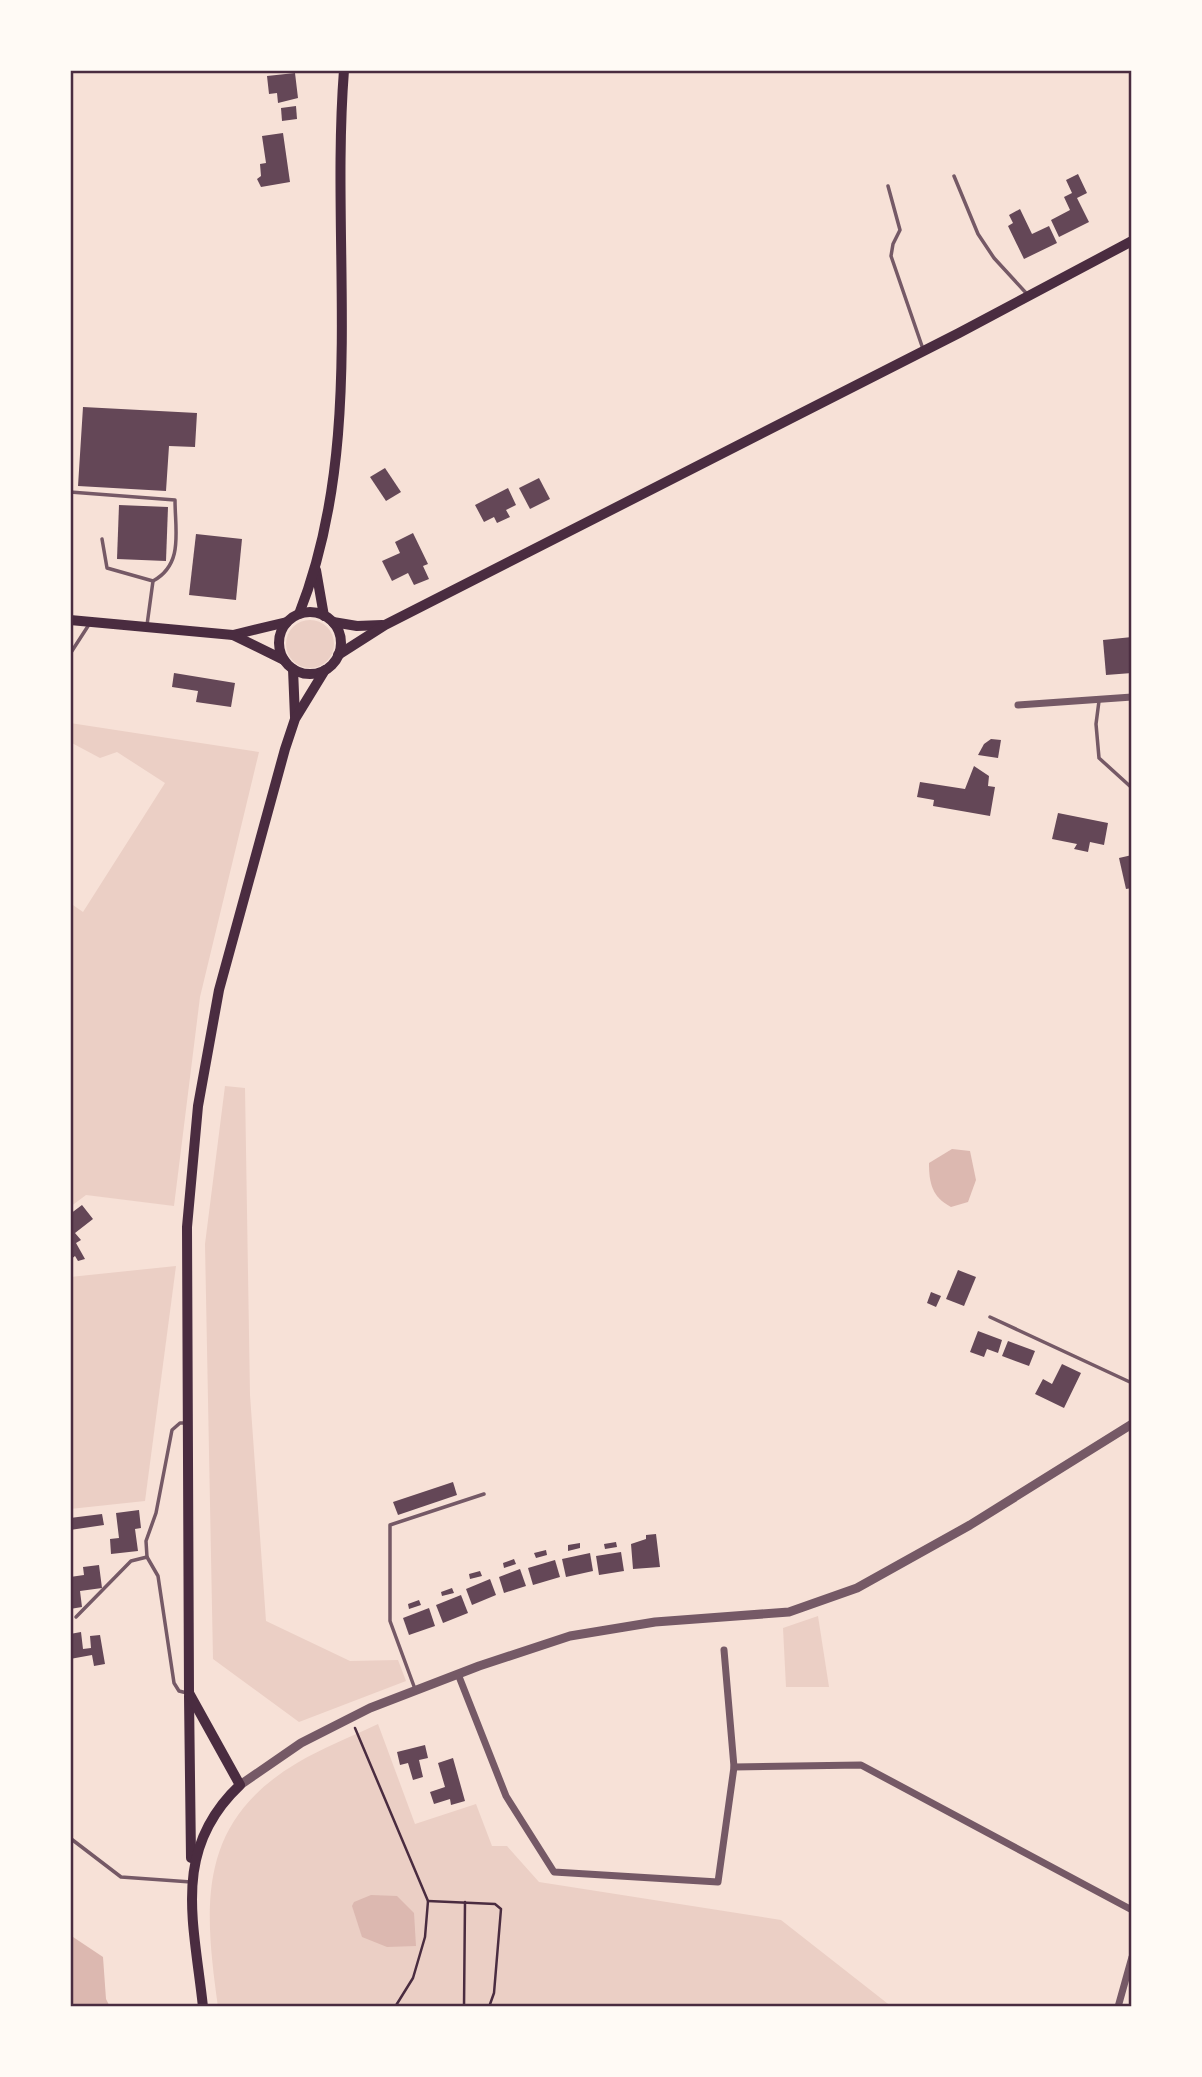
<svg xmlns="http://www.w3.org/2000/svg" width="1202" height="2077" font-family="Bitter,serif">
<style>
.green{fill:#ebcfc5}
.water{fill:#dcb8b0}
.building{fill:#644757}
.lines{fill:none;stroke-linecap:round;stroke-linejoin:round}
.path{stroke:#4a2c40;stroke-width:2.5}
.service{stroke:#755966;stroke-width:3.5}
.minor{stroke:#755966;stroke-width:7}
.tertiary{stroke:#755966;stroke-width:9}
.secondary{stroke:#4a2c40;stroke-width:10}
.neatline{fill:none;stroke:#4a2c40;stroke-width:2.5}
</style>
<rect width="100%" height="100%" fill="#f7e1d7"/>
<g class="green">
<circle cx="310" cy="644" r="24"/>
<polygon points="70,723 259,752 200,997 174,1206 86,1195 70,1207 70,903 83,912 165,783 117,752 100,758 70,742"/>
<polygon points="225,1086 245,1088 250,1395 266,1621 350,1661 398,1660 406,1681 299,1722 213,1659 205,1244"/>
<polygon points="176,1266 145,1501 70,1509 70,1277"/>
<polygon points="818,1616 829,1687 786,1687 783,1628"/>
<path d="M378,1724l37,100 61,-20 16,42h15l32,36 242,38 111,87h-674c-14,-101 -22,-184 79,-244 25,-15 54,-26 81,-39z"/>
</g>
<g class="water">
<path d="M952,1149l18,2 6,29 -8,22 -17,5c-19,-10 -22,-24 -22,-44z"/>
<polygon points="371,1895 397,1896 414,1913 416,1946 387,1947 362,1937 352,1906 354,1902"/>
<polygon points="70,1935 103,1957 106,1999 110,2007 70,2007"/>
</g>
<g class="building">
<polygon points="295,73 298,98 278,103 277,93 269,94 267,76"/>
<polygon points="296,106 297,119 282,121 281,108"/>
<polygon points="283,133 290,182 261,187 257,179 261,176 260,164 266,163 262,136"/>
<polygon points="1078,174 1087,193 1077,198 1089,222 1059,237 1051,220 1070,210 1064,197 1072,193 1066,180"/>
<polygon points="1020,209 1032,234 1049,226 1057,243 1024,259 1008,226 1013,223 1009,215"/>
<polygon points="83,407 197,413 195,447 169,446 166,491 78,486"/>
<polygon points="385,468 401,492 386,501 370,477"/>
<polygon points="539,478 550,499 530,509 519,488"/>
<polygon points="508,488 516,505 506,510 510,517 497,523 494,517 484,522 475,505"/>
<polygon points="119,505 168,507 166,561 117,559"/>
<polygon points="413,533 428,564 423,566 429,579 414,585 408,573 392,581 382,561 400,553 395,542"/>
<polygon points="196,534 242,539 236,600 189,595"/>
<polygon points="1132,637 1132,673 1106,675 1103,640"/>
<polygon points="174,673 235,683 231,707 196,702 198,691 172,687"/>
<polygon points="991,739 1001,740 998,758 978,755 984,744"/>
<polygon points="974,766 989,776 988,786 995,787 990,816 933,806 934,800 917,797 920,782 965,789"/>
<polygon points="1058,813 1108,823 1104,845 1090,842 1088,852 1074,849 1077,844 1052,839"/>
<polygon points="1132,855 1132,888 1126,889 1119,858"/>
<polygon points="82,1205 93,1219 75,1233 81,1240 76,1243 85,1259 78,1261 75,1256 70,1260 70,1214"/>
<polygon points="958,1270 976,1277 964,1306 946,1299"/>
<polygon points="931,1292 941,1296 936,1307 927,1303"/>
<polygon points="978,1331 1002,1340 998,1353 987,1349 984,1357 970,1352"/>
<polygon points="1008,1341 1035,1351 1029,1366 1002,1356"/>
<polygon points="1062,1364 1081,1373 1064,1408 1035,1394 1043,1379 1052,1384"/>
<polygon points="453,1482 457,1495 398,1515 393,1502"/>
<polygon points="139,1510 141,1528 135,1529 138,1551 111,1554 110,1539 119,1538 116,1513"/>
<polygon points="102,1514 104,1525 70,1530 70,1518"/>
<polygon points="656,1534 660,1567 633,1569 631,1544 646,1539 646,1535"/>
<polygon points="616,1542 617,1547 605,1549 604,1544"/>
<polygon points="580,1543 580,1548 568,1551 568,1545"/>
<polygon points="546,1550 547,1555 536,1558 534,1553"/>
<polygon points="621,1552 624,1571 599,1575 596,1556"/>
<polygon points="590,1553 593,1571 566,1577 562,1559"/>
<polygon points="514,1559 516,1564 504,1568 503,1563"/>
<polygon points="555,1560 560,1577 533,1585 528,1568"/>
<polygon points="99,1565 102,1588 80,1591 82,1607 70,1609 70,1577 84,1575 83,1567"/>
<polygon points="520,1569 526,1586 504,1593 499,1577"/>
<polygon points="480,1571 482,1576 470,1579 469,1574"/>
<polygon points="490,1579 496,1595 472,1605 466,1589"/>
<polygon points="452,1588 454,1593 442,1596 441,1592"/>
<polygon points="461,1595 468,1613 443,1623 436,1605"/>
<polygon points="419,1600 421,1605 409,1609 408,1604"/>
<polygon points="429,1608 435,1626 409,1635 403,1618"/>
<polygon points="81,1632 83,1649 91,1648 90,1636 100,1635 105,1664 94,1666 92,1655 70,1659 70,1634"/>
<polygon points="425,1745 428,1758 419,1760 423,1777 413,1780 408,1763 400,1765 397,1752"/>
<polygon points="453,1758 465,1801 451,1805 450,1799 434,1804 430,1792 445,1787 438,1763"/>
</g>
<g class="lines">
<g class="path">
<polyline points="355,1728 428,1901 425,1937 413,1978 395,2007"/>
<polyline points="428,1901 495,1904 501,1909 494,1993 489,2007"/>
<polyline points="464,2007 465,1902"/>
</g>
<g class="service">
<polyline points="954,176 978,234 994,258 1027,294"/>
<polyline points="888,186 900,230 893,244 891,256 923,349"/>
<path d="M70,492l105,8c0,31 9,64 -22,81"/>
<polyline points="102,539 107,568 153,581 147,625"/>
<polyline points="70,654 90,623"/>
<polyline points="1099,701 1096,724 1099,758 1132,788"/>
<polyline points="990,1317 1132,1383"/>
<polyline points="147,1557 146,1541 156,1513 172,1430 180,1423 187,1423"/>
<polyline points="76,1617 131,1561 147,1557 158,1576 174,1683 179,1691 187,1693"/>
<polyline points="415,1689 390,1621 390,1525 484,1494"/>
<polyline points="70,1838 121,1877 191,1882"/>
</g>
<g class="minor">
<polyline points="1018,705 1132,697"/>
<polyline points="458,1674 506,1796 554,1872 718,1882 734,1767 724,1650"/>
<polyline points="734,1767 861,1765 1132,1910"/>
<polyline points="1118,2007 1132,1957"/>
</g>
<polyline class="tertiary" points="240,1785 301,1743 370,1708 479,1666 570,1636 655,1622 789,1612 857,1588 970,1525 1132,1424"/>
<g class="secondary">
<polyline points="316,570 324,616"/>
<circle cx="310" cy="643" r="31"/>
<path d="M299,614c68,-172 31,-363 45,-544"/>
<polyline points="70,620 233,635 287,622"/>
<polyline points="333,622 357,626 382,625"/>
<polyline points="233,635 284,660"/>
<polyline points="338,655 385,625 959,333 1132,241"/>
<polyline points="293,669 295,717"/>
<polyline points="189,1696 191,1858"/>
<path d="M203,2007c-9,-85 -32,-157 37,-222l-51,-92 -2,-466 11,-121 21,-116 66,-241 10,-30 30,-49"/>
</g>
</g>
<rect width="1202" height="2077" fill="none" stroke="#fffaf5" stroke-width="144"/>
<rect x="72" y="72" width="1058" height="1933" class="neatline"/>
</svg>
